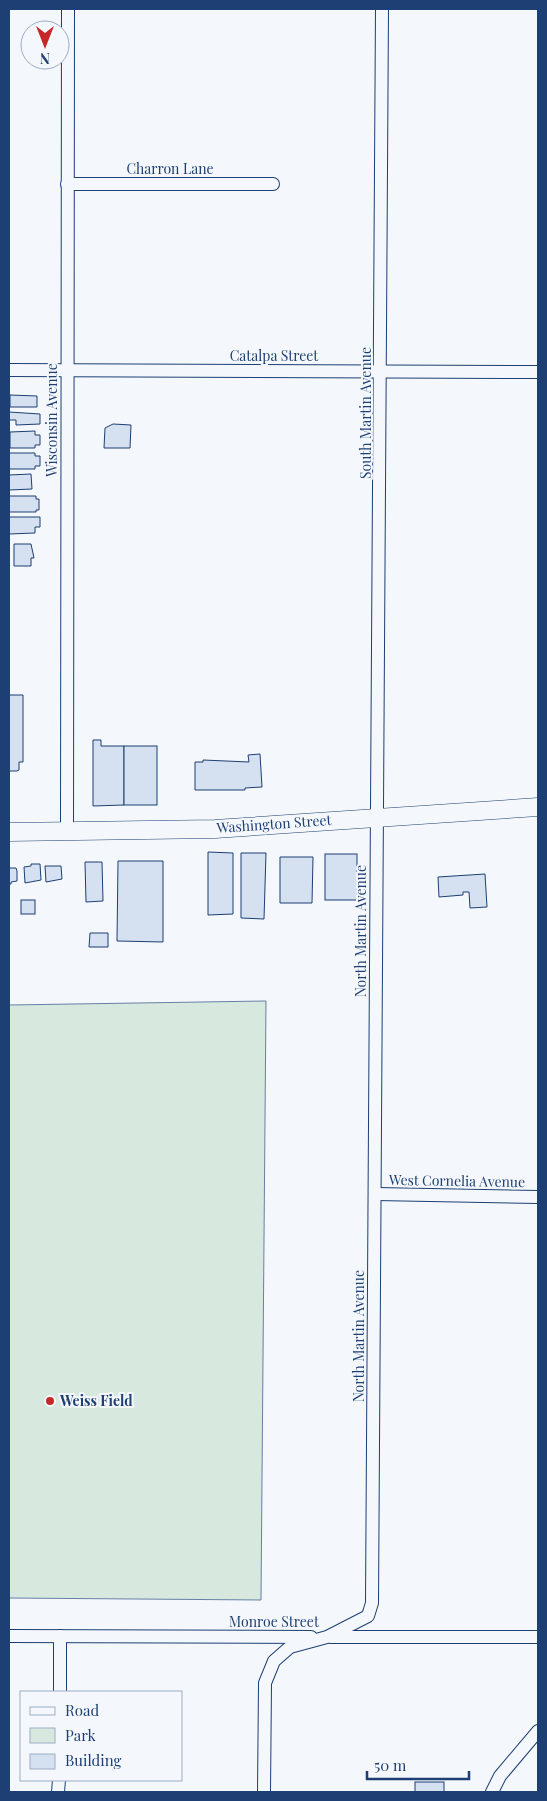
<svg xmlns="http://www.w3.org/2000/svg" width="547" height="1801" font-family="'Playfair Display',serif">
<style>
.green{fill:#d7e8df;stroke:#687fa3}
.building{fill:#d5e0f0;stroke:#1d3f73}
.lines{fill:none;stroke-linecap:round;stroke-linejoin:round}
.minor-casing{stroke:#1d3f73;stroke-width:14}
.secondary-casing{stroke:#1d3f73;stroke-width:19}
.minor{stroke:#f4f7fb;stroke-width:12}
.secondary{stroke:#f4f7fb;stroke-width:18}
.poi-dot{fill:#c62828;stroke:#f4f7fb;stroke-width:2}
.labels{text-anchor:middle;stroke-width:4;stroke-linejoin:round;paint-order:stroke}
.street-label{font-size:14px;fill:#1d3f73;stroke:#f4f7fb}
.poi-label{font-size:14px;font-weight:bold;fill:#1d3f73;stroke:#f4f7fb;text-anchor:start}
</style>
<rect width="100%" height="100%" fill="#f4f7fb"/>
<polygon class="green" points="266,1001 261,1600 9,1598 9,1005"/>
<g class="building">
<polygon points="10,395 37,396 37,407 10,407"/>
<polygon points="9,412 40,414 40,424 16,425 16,420 9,420"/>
<polygon points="113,424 131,425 130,448 104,448 105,428"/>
<polygon points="35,431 35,435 40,435 40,445 35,445 35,448 10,448 10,432"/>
<polygon points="9,453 35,453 35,456 40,456 40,466 35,466 35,469 9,469"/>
<polygon points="31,474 32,489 9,490 9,475"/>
<polygon points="9,496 36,496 36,499 39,499 39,510 36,510 36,512 9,512"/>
<polygon points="9,517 40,517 40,527 35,527 35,533 9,534"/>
<polygon points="14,544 31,544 34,558 31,558 31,566 14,566"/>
<polygon points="9,695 23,695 23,762 19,762 19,770 17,771 9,771"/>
<polygon points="93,740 101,740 101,746 124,746 124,805 93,806"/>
<rect x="124" y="746" width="33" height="59"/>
<polygon points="260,754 262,787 245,788 245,790 195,790 195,762 203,762 203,760 249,762 248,755"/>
<polygon points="208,852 233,853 233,914 208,915"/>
<polygon points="241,853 266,853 264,919 241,918"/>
<rect x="325" y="854" width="32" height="46"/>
<polygon points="280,857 313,857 312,903 280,903"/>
<polygon points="118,861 163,861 163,942 117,941"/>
<polygon points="85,862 102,862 103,901 86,902"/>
<polygon points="31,864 40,864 41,880 25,883 24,867 31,866"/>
<polygon points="45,866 61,866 62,879 46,882"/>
<polygon points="9,868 16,868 17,871 17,881 11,882 11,884 9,884"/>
<polygon points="485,874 487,907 470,908 469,892 463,892 463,895 439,897 438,877"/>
<rect x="21" y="900" width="14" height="14"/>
<polygon points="90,933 108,933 108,947 89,947"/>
<rect x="415" y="1782" width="29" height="10"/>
</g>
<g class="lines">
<g class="minor-casing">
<g id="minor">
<polyline points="67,184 273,184"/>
<polyline points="9,370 538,372"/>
<polyline points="67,831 68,9"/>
<polyline points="376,1194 538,1197"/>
<polyline points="9,1636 311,1637"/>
<polyline points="331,1637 538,1637"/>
<polyline points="60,1692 60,1636"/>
<polyline points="58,1792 59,1780"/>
<polyline points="264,1792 265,1683 274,1661 290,1647 327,1637 368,1616 372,1603 382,9"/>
<polyline points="492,1792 500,1776 538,1731"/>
</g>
</g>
<g class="secondary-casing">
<polyline id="secondary" points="9,832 215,829 538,807"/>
</g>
<use href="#minor" class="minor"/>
<use href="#secondary" class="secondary"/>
</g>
<circle class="poi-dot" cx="50" cy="1401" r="5"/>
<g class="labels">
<g class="street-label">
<text x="170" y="174">Charron Lane</text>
<text x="274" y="361">Catalpa Street</text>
<text transform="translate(366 413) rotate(-90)" y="5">South Martin Avenue</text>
<text transform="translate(52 420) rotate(-90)" y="5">Wisconsin Avenue</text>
<text transform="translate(274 824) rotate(-4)" y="5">Washington Street</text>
<text transform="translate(361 931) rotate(-90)" y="5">North Martin Avenue</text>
<text transform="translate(457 1181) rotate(1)" y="5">West Cornelia Avenue</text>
<text transform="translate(359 1336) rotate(-90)" y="5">North Martin Avenue</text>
<text x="274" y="1627">Monroe Street</text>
</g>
<g class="poi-label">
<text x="60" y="1406">Weiss Field</text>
</g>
</g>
<rect width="547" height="1801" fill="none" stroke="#1d3f73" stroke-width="20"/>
<rect x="20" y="1691" width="162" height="90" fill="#f4f7fb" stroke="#9eadc5"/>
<rect x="30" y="1707" width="25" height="8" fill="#f4f7fb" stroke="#9eadc5"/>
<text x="65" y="1716" font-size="15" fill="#1d3f73">Road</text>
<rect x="30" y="1728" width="25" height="15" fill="#d7e8df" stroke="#9eadc5"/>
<text x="65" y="1741" font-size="15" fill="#1d3f73">Park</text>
<rect x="30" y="1754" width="25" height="15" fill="#d5e0f0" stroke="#9eadc5"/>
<text x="65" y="1766" font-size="15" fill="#1d3f73">Building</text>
<g transform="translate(45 45) rotate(180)"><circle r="24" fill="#f4f7fb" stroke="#9eadc5"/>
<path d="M0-4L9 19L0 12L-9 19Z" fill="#c62828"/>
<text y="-8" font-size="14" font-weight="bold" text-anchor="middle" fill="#1d3f73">N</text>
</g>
<path d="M367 1771v8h102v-8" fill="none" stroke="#1d3f73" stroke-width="2.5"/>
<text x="374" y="1771" font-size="15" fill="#1d3f73" stroke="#f4f7fb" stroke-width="4" paint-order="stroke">50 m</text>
</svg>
